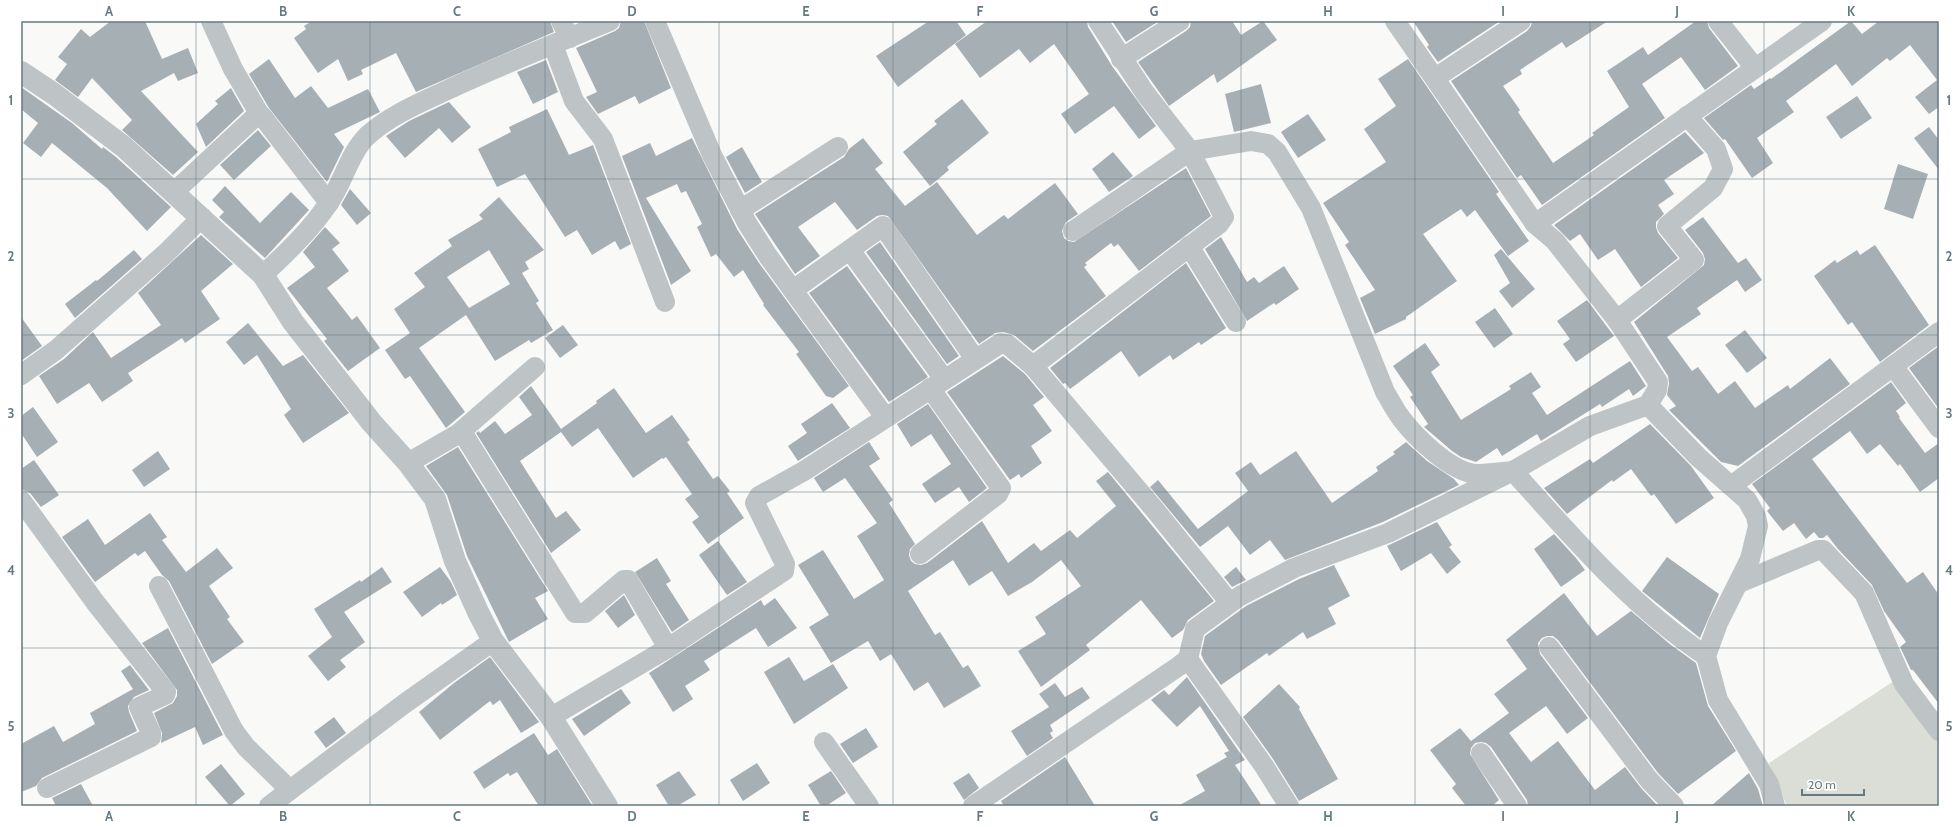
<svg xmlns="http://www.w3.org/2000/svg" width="1960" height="827" font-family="Cabin,sans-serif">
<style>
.green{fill:#daded7}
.building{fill:#a6b0b4;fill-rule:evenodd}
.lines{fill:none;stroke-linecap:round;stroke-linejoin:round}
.minor{stroke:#bec4c6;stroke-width:20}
.tertiary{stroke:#bec4c6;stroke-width:22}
.grid{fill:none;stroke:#667980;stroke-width:1;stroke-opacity:0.55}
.neatline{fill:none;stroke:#667980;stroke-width:1.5}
.grid-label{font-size:13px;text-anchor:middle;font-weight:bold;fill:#667980}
</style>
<rect width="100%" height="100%" fill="#f9f9f8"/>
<polygon class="green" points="1894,681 1939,743 1939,806 1787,806 1769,763"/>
<g class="building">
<polygon points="111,21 145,21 162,59 188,48 198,73 178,81 174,73 141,91 198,152 173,175 122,130 132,120 92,78 78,97 55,80 67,64 58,57 81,29 90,37"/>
<polygon points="312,21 550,21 554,32 416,92 396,53 361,70 363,74 348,81 338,59 318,73 294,38 306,29 304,26"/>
<polygon points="621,21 644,21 671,88 639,104 635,96 598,114 586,97 597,92 576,48 615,31 619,28"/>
<polygon points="929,21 956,21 966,35 898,87 876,56"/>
<polygon points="987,21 1087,21 1088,27 1112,66 1156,126 1139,139 1114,106 1075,134 1061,114 1089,94 1054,44 1030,63 1019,49 980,78 955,44"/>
<polygon points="1112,21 1159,21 1126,42"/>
<polygon points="1191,21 1232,21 1241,35 1263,21 1277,40 1217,83 1214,74 1169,106 1138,62 1186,31 1190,27"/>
<polygon points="1413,21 1500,21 1438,62 1427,47 1429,45"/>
<polygon points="1532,21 1608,21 1566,48 1562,42 1520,70 1522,74 1503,86 1520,110 1518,112 1553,163 1594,135 1592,133 1629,107 1607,71 1643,47 1648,55 1696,21 1707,21 1709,28 1738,66 1705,90 1681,57 1642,84 1665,118 1542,205 1521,175 1517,178 1451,81 1527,31 1531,26"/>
<polygon points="1851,21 1862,34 1879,21 1939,21 1939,107 1929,114 1915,97 1937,80 1910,45 1890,61 1887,58 1852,86 1836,64 1786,101 1794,112 1757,138 1773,163 1752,178 1725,139 1723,140 1704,118 1751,85 1754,89 1770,78 1771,79"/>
<polygon points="269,59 295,98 311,86 328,108 368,89 380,112 334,134 344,147 327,182 269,108 249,74"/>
<polygon points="1408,59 1499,192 1496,194 1529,241 1508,256 1475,210 1467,217 1461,209 1423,234 1457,281 1406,317 1406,319 1375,334 1360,298 1375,290 1345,245 1349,242 1323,203 1386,162 1364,129 1396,106 1378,79"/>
<polygon points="546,60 558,92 533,104 517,72"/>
<polygon points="1261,84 1271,123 1234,132 1225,94"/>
<polygon points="21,87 72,123 102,149 103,147 116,157 171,207 147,231 107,188 52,143 41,157 23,143 38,123 21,109"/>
<polygon points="231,88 244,111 206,147 196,124 218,104 215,101"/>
<polygon points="1857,96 1872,118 1841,139 1826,117"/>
<polygon points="962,99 989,133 947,167 949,170 930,186 903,152 937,124 934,121"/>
<polygon points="449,102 471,127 452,143 439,128 405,158 386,136 409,121"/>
<polygon points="547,109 569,155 593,145 631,244 620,250 615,241 592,255 577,230 565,237 525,174 497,187 478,149 511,132 509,127"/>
<polygon points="1308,114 1326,140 1298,158 1281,132"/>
<polygon points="1929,127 1939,140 1939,170 1914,138"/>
<polygon points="258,130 271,146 234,180 220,165"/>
<polygon points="1685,132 1704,153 1664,180 1674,194 1658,205 1664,214 1656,222 1656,227 1658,233 1678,258 1641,287 1615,249 1598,260 1580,234 1570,241 1554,225"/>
<polygon points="692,138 737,229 759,263 849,386 833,398 826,396 796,354 799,352 763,305 764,304 743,270 734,277 716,254 711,257 697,227 702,224 686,191 681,193 677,184 646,198 691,271 671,285 670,282 622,156 650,143 656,156"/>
<polygon points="863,138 883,163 875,169 905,206 937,182 977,235 1004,215 1008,219 1055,183 1078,214 1066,222 1062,231 1064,238 1068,241 1074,242 1186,168 1211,216 1139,271 1118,244 1114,247 1111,243 1085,263 1087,265 1084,267 1106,296 1033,351 1014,335 1003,332 995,333 979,344 888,216 882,215 877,216 857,230 835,202 798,227 820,256 795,274 755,214 844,157 849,149"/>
<polygon points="742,147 762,182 745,193 726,157"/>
<polygon points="1113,152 1133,176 1109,192 1092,169"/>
<polygon points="1898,164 1928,174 1913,219 1884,209"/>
<polygon points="225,186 260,223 291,192 309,210 265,258 219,217 224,212 212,200"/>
<polygon points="350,189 371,213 357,225 341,205"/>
<path d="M499,197l45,53 -19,12 4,7 -7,4 17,28 -3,2 17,27 -22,13 -2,-3 -34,21 -29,-46 -47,33 46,64 -19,16 -36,-52 -5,3 -20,-29 25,-17 -16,-24 31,-22 -11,-14 38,-27 -4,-6 35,-21 -4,-4zM489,250l21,34 -41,24 -22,-31z"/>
<polygon points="1703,217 1738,263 1746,258 1762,280 1745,292 1737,280 1697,308 1701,314 1667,337 1692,371 1698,367 1718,394 1735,381 1755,408 1788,385 1790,389 1830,358 1850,384 1738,466 1721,462 1669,410 1676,406 1667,395 1669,383 1668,376 1634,322 1704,265 1705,259 1703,253 1685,230"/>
<polygon points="325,227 340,243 332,249 349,271 327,288 352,320 357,316 380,348 348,371 324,341 327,339 287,288 315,267 303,252"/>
<polygon points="201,235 233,264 201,291 220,319 185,343 182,338 128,373 133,381 102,402 89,383 57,404 39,376 64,359 93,332 111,358 161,325 138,293"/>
<polygon points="1221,237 1247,282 1254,277 1259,283 1284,266 1299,289 1276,305 1274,303 1247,321 1205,249"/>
<polygon points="880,242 959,356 947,364 866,252"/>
<polygon points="1875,245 1929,325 1880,362 1852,322 1848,325 1814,276 1835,260 1837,263 1857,250 1860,255"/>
<polygon points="1501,249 1535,289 1512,308 1499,291 1510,283 1494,255"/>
<polygon points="134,250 142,259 75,318 65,304 96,280 97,281"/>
<polygon points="1186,263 1226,328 1201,345 1199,342 1173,360 1170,355 1139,377 1121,351 1070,389 1065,383 1063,384 1050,368"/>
<polygon points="847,266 928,377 889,402 809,293"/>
<polygon points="1587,300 1614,336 1576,362 1563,344 1570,339 1557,321"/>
<polygon points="1495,308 1513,334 1494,348 1475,322"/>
<polygon points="21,317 42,346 21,361"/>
<polygon points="248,323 283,366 303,355 349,413 303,443 284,415 291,409 257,355 244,365 226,342"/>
<polygon points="563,325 578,345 560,358 545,338"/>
<polygon points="1745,330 1767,358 1747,373 1725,345"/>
<polygon points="1425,343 1440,365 1431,372 1461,420 1511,389 1509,386 1531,372 1541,387 1532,393 1547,415 1630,361 1646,386 1633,396 1629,389 1602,407 1600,404 1541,441 1537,434 1502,456 1497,448 1476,462 1461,457 1452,451 1424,427 1428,424 1410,397 1413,395 1393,366"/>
<polygon points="1939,346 1939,409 1909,368"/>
<polygon points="1003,356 1025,374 1044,397 1033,405 1052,431 1031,446 1042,463 1021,478 1019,474 1010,480 947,392"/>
<polygon points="1891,382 1906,403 1896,411 1900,417 1899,418 1925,453 1939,443 1939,478 1920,492 1900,464 1898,466 1880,444 1867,454 1850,431 1812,459 1907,583 1923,572 1939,595 1939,704 1913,670 1911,670 1900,647 1906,642 1884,611 1872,585 1838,549 1827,535 1823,538 1819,538 1814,532 1806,539 1794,523 1783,531 1767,511 1770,508 1752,484"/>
<polygon points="531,386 561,429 597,403 596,401 614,388 646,433 672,415 690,440 687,442 713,479 718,476 730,491 727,493 744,518 708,544 692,522 699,517 685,499 692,494 666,457 663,459 662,458 633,478 598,428 572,447 561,432 520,461 556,518 566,511 581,530 551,553 476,433 479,431 480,433 495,421 505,434 532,415 519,397"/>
<polygon points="832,403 850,428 798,461 788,446 807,433 801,424"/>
<polygon points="928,404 987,488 969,502 959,487 935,503 922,484 951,464 931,434 911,447 897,424"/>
<polygon points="33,407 58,442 37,457 21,433 21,416"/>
<polygon points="1650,424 1691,466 1714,498 1676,524 1654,494 1651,496 1631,469 1613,482 1612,480 1567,514 1544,488 1590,459 1593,463"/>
<polygon points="869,442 880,459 869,466 893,500 889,503 915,544 910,549 909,555 911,561 915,564 921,565 927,563 982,521 1008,563 1034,543 1041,551 1070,530 1077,538 1116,506 1096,481 1108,472 1214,601 1188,620 1183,630 1172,638 1141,600 1086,645 1090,650 1041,687 1018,651 1046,634 1035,617 1081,586 1061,560 1032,582 1008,596 992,571 969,586 953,560 908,591 935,635 940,632 963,668 968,665 981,686 944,708 928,682 914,691 891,654 880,661 868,641 831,663 809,627 829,615 798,565 823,550 854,599 884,580 857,536 877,523 845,478 823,492 814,478"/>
<polygon points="1406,442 1427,461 1454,479 1459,485 1383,522 1285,560 1270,540 1250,555 1228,526 1200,547 1150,487 1158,480 1198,529 1248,491 1235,473 1251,462 1260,475 1296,451 1332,503 1378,471 1376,467 1395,454 1393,452"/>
<polygon points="458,447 548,591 535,598 548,619 509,642 467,556 447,495 426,466"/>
<polygon points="158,451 170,469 144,487 132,470"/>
<polygon points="34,460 59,495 41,507 30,493 21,489 21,469"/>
<polygon points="150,513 167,537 162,540 186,572 217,548 233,568 209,586 230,617 227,619 244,642 212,664 169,581 162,575 145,551 138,556 135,553 95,582 62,537 88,519 105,545"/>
<polygon points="1437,522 1452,545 1449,547 1461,562 1447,574 1431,553 1401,571 1387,546"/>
<polygon points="1554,534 1576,558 1585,570 1561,587 1534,549"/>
<polygon points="718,541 747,582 727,595 699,555"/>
<polygon points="1667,557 1719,594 1700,638 1642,591"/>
<polygon points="657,558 671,581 666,584 689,620 672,632 635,572"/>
<polygon points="1334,565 1350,596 1328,608 1336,624 1307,639 1303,632 1269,656 1267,653 1221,685 1204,661 1201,654 1205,636 1246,606 1299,579"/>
<polygon points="382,567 392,582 344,612 365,642 340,660 346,667 328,681 308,656 332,637 314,609 360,580 361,582"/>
<polygon points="440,567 451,582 457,595 442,605 441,603 422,617 403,592"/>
<polygon points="1236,567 1246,580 1232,587 1224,577"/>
<polygon points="1564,593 1597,636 1631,611 1671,645 1696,663 1708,706 1736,751 1678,794 1658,773 1558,640 1553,636 1547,636 1542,638 1538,643 1540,654 1588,718 1567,734 1546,706 1509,733 1531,762 1558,741 1595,790 1625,767 1641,788 1658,806 1528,806 1527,800 1491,747 1486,743 1481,742 1475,743 1471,748 1470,754 1499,800 1492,806 1466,806 1452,788 1456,784 1430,750 1460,728 1471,741 1509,713 1494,694 1527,669 1506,640"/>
<polygon points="624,595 635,615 618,628 605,611"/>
<polygon points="775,598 797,628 768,647 756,628 704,661 710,670 685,686 693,699 673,712 649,673 761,600 764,606"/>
<polygon points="168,628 223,735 203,745 195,727 161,743 162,733 154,713 173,703 177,696 177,690 142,643"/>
<polygon points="490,657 539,722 521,733 500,700 493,705 490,701 440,740 419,712 454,683"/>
<polygon points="789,657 804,681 833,664 848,688 794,724 764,672"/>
<polygon points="130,665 149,690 134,697 128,706 129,712 137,731 42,778 36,786 21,792 21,744 54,726 63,742 95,724 90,713 133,689 121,671"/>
<polygon points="1187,677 1245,760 1235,765 1262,806 1178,806 1205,791 1196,775 1227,757 1224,753 1229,751 1200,706 1177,727 1151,700 1164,690 1169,695"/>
<polygon points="1055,683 1065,697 1082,687 1090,698 1050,725 1053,731 1050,733 1053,738 1027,756 1011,731 1049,707 1039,694"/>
<polygon points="1279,684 1300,707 1299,709 1338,779 1299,801 1273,759 1243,717"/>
<polygon points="621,689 631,703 584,736 572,719"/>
<polygon points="334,717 346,733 326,748 314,732"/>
<polygon points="866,728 878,747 853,763 840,744"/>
<polygon points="534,733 548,755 557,749 592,805 539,806 517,772 510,776 508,773 484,789 473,772"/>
<polygon points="1065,757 1095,806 1004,806 1001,801"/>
<polygon points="757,763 770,783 743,801 730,780"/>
<polygon points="221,764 245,794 230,806 205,777"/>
<polygon points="679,771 696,795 677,806 669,806 656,785"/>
<polygon points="831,771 846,793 826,806 821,806 808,785"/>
<polygon points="969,773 979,788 964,800 953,783"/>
<polygon points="1749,773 1758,789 1763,806 1711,806"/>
<polygon points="81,784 93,806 56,806 52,798"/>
</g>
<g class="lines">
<g class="minor">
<polyline points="211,21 233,69 260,115"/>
<polyline points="561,21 570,38"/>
<polyline points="655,21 712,155 747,223 768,256 885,417"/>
<path d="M1395,21l140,203 20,17 62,79 41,62 -1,8 -9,15 -58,21 -77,45c60,67 118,135 193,185"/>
<polyline points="1718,21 1755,68"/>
<polyline points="553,45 574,101 603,139 665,302"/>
<polyline points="1121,59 1180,21"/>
<polyline points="1435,78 1521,21"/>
<polyline points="174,192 257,115 262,116 329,203"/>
<polyline points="740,210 838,147"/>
<polyline points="1535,224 1822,21"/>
<polyline points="1189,246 1236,322"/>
<polyline points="850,250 944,379"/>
<path d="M263,275c23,-22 47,-44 65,-71 15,-21 21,-50 39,-68 22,-20 50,-32 76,-44 55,-26 111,-48 167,-71"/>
<polyline points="793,290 883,226 975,359"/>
<polyline points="1617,320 1694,260 1667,226 1713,188 1723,169 1716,149 1687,116"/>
<polyline points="1033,366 1155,510 1230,603"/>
<polyline points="1893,366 1939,428"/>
<polyline points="21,375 56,350 166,253 202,217"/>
<polyline points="1648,405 1698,457 1731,486 1939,332"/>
<polyline points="458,434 535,367"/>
<polyline points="408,463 458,434 464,435 575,613 585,613 624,580 628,580 668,648"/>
<polyline points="1731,486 1747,500 1756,516 1758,526 1750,559 1718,623 1706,656 1718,700 1769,784 1775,806"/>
<polyline points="21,500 95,602 166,692 165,695 139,707 151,733 151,737 47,788"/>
<polyline points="920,554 998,494 1001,488 930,388"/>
<polyline points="1739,583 1818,550 1823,550 1864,593 1904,684 1939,731"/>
<polyline points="159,586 234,731 246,747 290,790"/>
<polyline points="1549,647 1649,780 1674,806"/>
<polyline points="1188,659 1264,766 1289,806"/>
<polyline points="551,717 668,648 784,571 785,564 755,503 759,496 804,471 1001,343 1007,344 1033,366 1219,224 1224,217 1190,151 1073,231"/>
<polyline points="824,742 869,806"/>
<polyline points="1481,753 1517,806"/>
<polyline points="269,806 404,704 493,641"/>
<path d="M973,806l206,-140 9,-7 7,-30 45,-33 54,-28 94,-35 125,-62c-12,1 -25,3 -37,3 -25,-2 -61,-37 -75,-56 -6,-8 -11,-18 -16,-26l-74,-184 -34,-56 -9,-8 -17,-3 -61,10 -45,-58 -47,-72"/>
</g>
<polyline class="tertiary" points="21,72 54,94 124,147 263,275 293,322 372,423 408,463 435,499 455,561 479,614 493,641 551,717 607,806"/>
</g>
<path class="grid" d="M196,21v785M370,21v785M545,21v785M719,21v785M893,21v785M1067,21v785M1241,21v785M1415,21v785M1590,21v785M1764,21v785M21,179h1918M21,335h1918M21,492h1918M21,648h1918"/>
<rect width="1960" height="827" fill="none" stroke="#ffffff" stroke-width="44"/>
<path d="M1802 789v6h62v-6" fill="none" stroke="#667980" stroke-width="2"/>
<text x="1808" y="789" font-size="12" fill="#667980" stroke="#ffffff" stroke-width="3" paint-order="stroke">20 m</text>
<rect x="22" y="22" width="1916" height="783" class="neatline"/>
<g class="grid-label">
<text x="109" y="16">A</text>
<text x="283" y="16">B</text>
<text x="457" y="16">C</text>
<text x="632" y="16">D</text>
<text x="806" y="16">E</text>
<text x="980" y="16">F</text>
<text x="1154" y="16">G</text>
<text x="1328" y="16">H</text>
<text x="1503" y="16">I</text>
<text x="1677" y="16">J</text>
<text x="1851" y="16">K</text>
<text x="11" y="105">1</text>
<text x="1949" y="105">1</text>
<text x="11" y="261">2</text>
<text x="1949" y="261">2</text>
<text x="11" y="418">3</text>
<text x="1949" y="418">3</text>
<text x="11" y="575">4</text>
<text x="1949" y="575">4</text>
<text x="11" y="731">5</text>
<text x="1949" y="731">5</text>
<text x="109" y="821">A</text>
<text x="283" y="821">B</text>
<text x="457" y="821">C</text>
<text x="632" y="821">D</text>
<text x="806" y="821">E</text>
<text x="980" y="821">F</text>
<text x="1154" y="821">G</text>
<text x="1328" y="821">H</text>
<text x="1503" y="821">I</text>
<text x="1677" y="821">J</text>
<text x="1851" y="821">K</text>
</g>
</svg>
